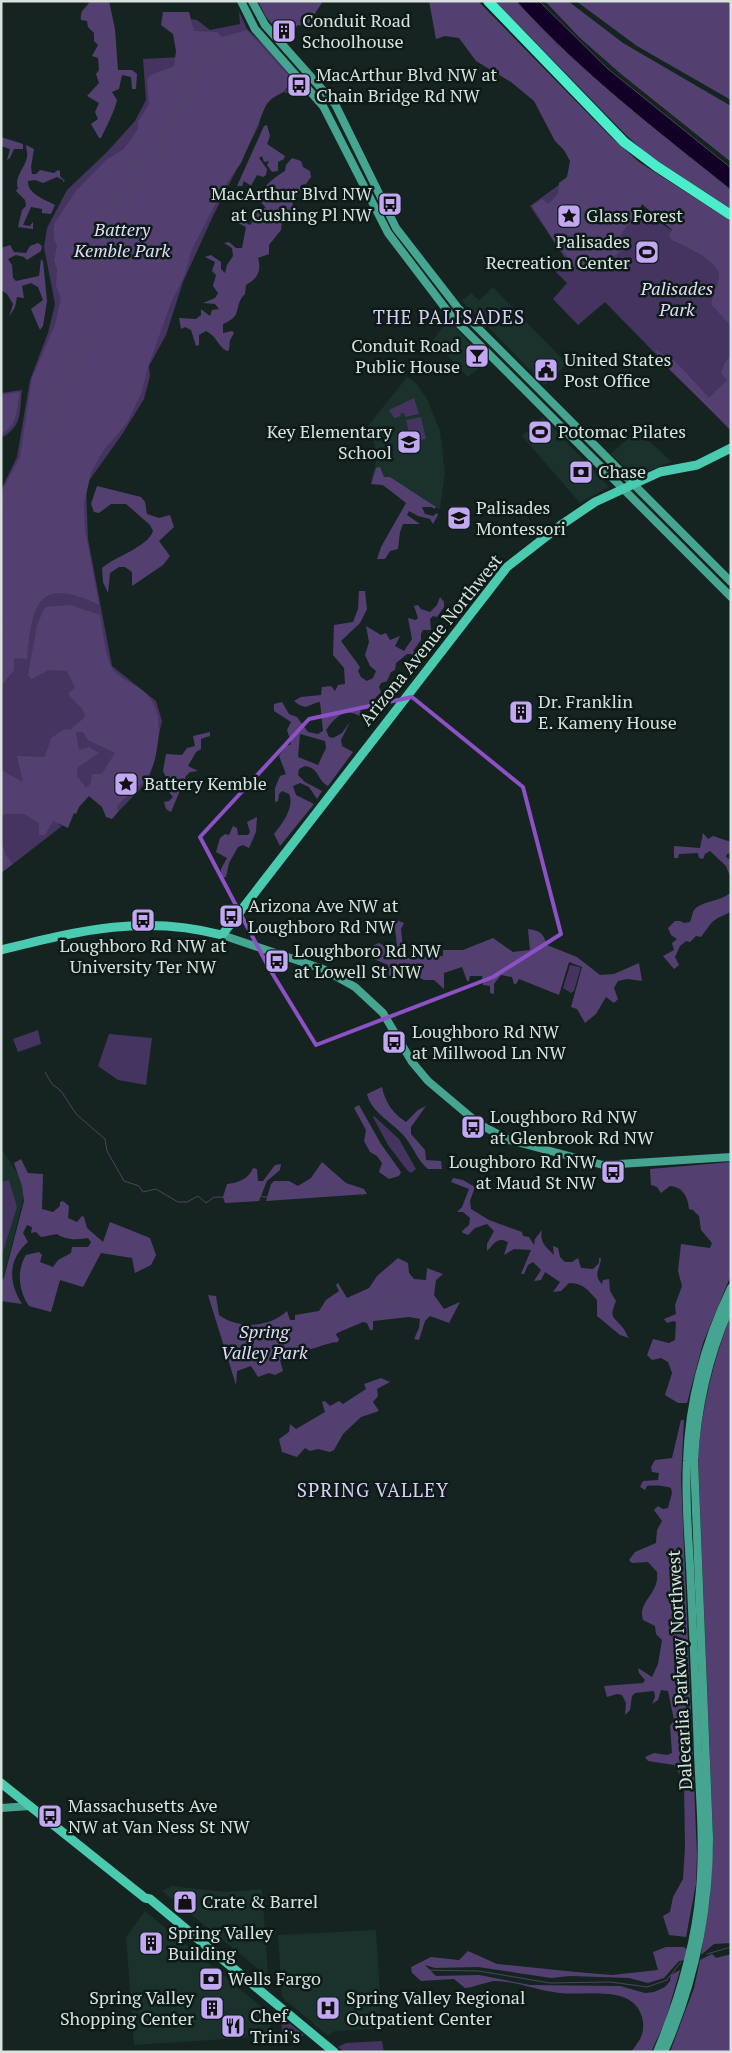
<svg xmlns="http://www.w3.org/2000/svg" width="732" height="2053" font-family="'PT Serif',serif">
<style>
.built{fill:#1a312c}
.green{fill:#44345f}
.forest{fill:#534071;fill-rule:evenodd}
.water{fill:#120027;stroke:#4d445e}
.lines{fill:none;stroke-linecap:round;stroke-linejoin:round}
.stream{stroke:#4d445e;stroke-width:1}
.secondary{stroke:#46a590;stroke-width:8}
.primary{stroke:#4acbaf;stroke-width:9}
.highway{stroke:#4bedcb;stroke-width:10}
.marked{fill:none;stroke:#8d50c5;stroke-width:4;stroke-linejoin:round}
.labels{text-anchor:middle;stroke-width:5;stroke-linejoin:round;paint-order:stroke}
.poi-label{font-size:18px;fill:#d7e1de;stroke:#0c1b17;text-anchor:start}
.park-label{font-size:18px;font-style:italic;fill:#e4dafa;stroke:#0c1b17}
.street-label{font-size:18px;fill:#d7e1de;stroke:#0c1b17}
.neighbourhood-label{font-size:19px;letter-spacing:1px;fill:#daccf7;stroke:#0c1b17}
</style>
<rect width="100%" height="100%" fill="#152420"/>
<g class="built">
<polygon points="493,287 567,364 545,385 462,301 471,293 479,300"/>
<polygon points="448,320 487,361 468,377 433,340"/>
<polygon points="407,377 416,383 427,399 440,431 445,473 440,509 406,500 371,479 375,467 377,453 368,426"/>
<polygon points="543,417 609,487 580,503 522,436"/>
<polygon points="637,430 672,462 640,474 631,473 611,454"/>
<polygon points="1,1148 26,1187 1,1288"/>
<polygon points="172,1886 225,1892 262,1889 268,1975 267,1976 162,1891"/>
<polygon points="145,1911 269,2013 271,2036 134,2045 126,1937"/>
<polygon points="376,1930 382,2028 335,2031 328,2036 282,1997 278,1935"/>
</g>
<g class="green">
<path d="M239,11l8,18 30,28 25,34 -18,2 4,-6c-19,11 -24,16 -29,38l-46,91 -30,66 -17,53 -17,31 1,10 -6,23 -21,34 -37,52 2,54 24,127 44,35 6,20 -13,59 -31,32 -33,-22 -27,34 4,2 -49,38 -3,-3 -9,7v-378l16,-33 13,-77 18,-47 7,-29 -11,-57 3,-19 20,-38 40,-38 28,-31 11,-21 -3,-41 37,-2v-39l17,2 13,10 30,-6z"/>
<polygon points="582,168 731,272 731,427 729,429 605,302 578,325 553,299 567,283 555,271 565,258 530,206"/>
<path d="M22,390c-3,23 1,36 -21,48v-45z"/>
<polygon points="414,398 419,414 405,417 404,413 400,414 401,416 394,418 389,410"/>
<polygon points="421,417 426,439 411,442 406,420"/>
<polygon points="570,965 580,967 580,970 574,991 571,993 563,988"/>
<polygon points="38,1030 41,1044 18,1052 13,1039"/>
<polygon points="109,1034 152,1038 146,1085 118,1080 98,1066"/>
<polygon points="374,1116 399,1139 416,1169 411,1173 407,1170 388,1145 373,1117"/>
<polygon points="9,1180 17,1207 1,1258 1,1182"/>
<polygon points="284,2019 303,2034 303,2036 283,2037 281,2020"/>
<polygon points="382,2041 384,2052 345,2052 338,2047 346,2043"/>
</g>
<g class="forest">
<path d="M90,1h19l6,28 3,41h14l5,4 -1,15h-4l-1,-12 -9,-2 -3,14 -7,3 5,8c-3,13 -10,25 -16,38h-2l-8,-14 7,-5 -3,-7 4,-9 -12,-7 12,-13 -3,-9 3,-4 -1,-12 -6,-2 6,-11 -4,-4v-8l-6,-6 -1,-6 -6,-1c-1,-11 4,-10 9,-19z"/>
<polygon points="258,1 323,1 307,26 298,25 295,28 287,21 279,32 266,17"/>
<path d="M429,1h49l133,136 28,25 92,59v105l-20,-22c2,-9 6,-18 8,-27 2,-16 -35,-31 -47,-37l-3,-4 3,-6 -30,-26c-4,11 -12,17 -18,26 -12,18 12,22 -26,31l-4,5 -14,6 -26,-31 -22,-35 10,-7 6,5 10,-10 1,-11 8,-6 3,-16 -6,-11 -9,-9 -21,-40 -23,-19 -35,-21 -17,-23 -14,-2 -9,3z"/>
<polygon points="495,1 516,1 557,44 615,96 731,190 731,209 647,154 626,135"/>
<polygon points="545,1 568,1 623,43 731,106 731,162 621,74 579,37"/>
<polygon points="576,1 731,1 731,100 637,46"/>
<path d="M163,12h26l5,19 23,1 5,5 25,-7 41,45c2,23 -11,15 -22,30l-25,58 -15,21 -34,65 -7,25 -14,29 -23,64 -7,27 -14,29 -24,28 -12,22 -7,31 1,25 14,76c-62,-30 -67,0 -72,54l-13,-1v12l-13,16v-193l19,-36 12,-79 23,-53 6,-26 -5,-13 1,-17 -3,-8 3,-15 -3,-7v-15l22,-33 30,-31 18,-11 14,-20v-7l11,-18 -2,-25c6,-8 19,-8 27,-13l2,-15 -3,-17 -12,-9z"/>
<polygon points="267,125 270,136 267,144 285,156 284,159 278,162 278,171 272,172 267,165 269,161 264,162 262,156 259,158 267,169 266,175 263,177 257,175 251,186 244,181 242,186 237,186 264,126"/>
<polygon points="1,137 23,144 23,149 14,149 10,158 7,160 10,149 1,146"/>
<path d="M26,145l8,4 -3,18 1,7h4l4,-4 14,3 4,-3 2,1v5l5,5 -2,1v-2l-6,-3 -14,6 -8,-3 -7,1c-1,13 18,19 27,24l-4,9 -9,-1v-4l-11,-2 -8,18 7,1 3,-4v7l-15,-2 4,-17 4,-4 -1,-6 -9,-9 2,-3c-4,-11 7,-20 9,-31 1,-5 -1,-7 -1,-12z"/>
<path d="M292,158l9,3 2,6 7,4 1,6 -5,7 -5,1 -1,9 -7,4 -1,15 -10,8 -1,9 -12,15v9l-11,4c4,13 -1,21 -12,27l-1,9c-12,11 -1,22 -22,30v9l9,-2 2,2 -4,7 -1,10 -2,1c-10,-5 -9,-14 -21,-20l-7,4v10l-3,1 -5,-16 -6,-3 -4,2 -2,-11 17,1 5,-4v-6l9,7 2,-6 7,-1 -4,-5 -12,-1 12,-5 3,-5 -5,-7 3,-11 -4,-4 3,-9 -10,-5 6,-2 10,7v7l4,4 2,-8 6,-9 -1,-8 -8,-5 5,-1 7,6h6l4,-21 -10,-5 -2,-5 16,8 2,-2 -1,-4 5,-10 10,-1 -7,-8c-1,-10 18,-25 26,-29l1,-6z"/>
<polygon points="38,243 42,246 41,251 27,260 24,257 16,255 8,259 12,265 13,278 16,281 39,276 41,259 43,261 47,301 43,326 40,330 31,309 43,300 38,287 31,283 22,286 24,298 17,297 15,307 9,317 13,304 7,294 1,290 1,248 10,245 14,252 26,253 30,246"/>
<polygon points="654,349 675,361 709,398 727,380 721,373 725,362 731,356 731,430 669,369"/>
<path d="M20,392c-4,16 -1,35 -19,41v-38z"/>
<polygon points="380,467 384,477 390,477 436,507 434,509 432,507 422,507 425,514 433,516 437,513 438,515 433,524 430,519 418,516 409,511 407,515 420,524 403,524 400,532 398,549 390,551 385,559 377,559 381,547 406,503 383,485 371,484 376,468"/>
<path d="M97,486l44,11 4,5 2,12 12,4 11,-3 4,12 -15,14 11,15 -7,9 -31,21v-14l-7,-5h-6l-9,6 -2,20 -5,-11 -1,-14c12,-11 46,-21 51,-37l-3,-6 -24,-21h-15l-12,9 -5,-1 -3,-8z"/>
<path d="M359,591h6l2,18 -7,14 -19,18 19,26 -2,4 3,6 6,4 6,-3 3,-7 -6,-5 -5,-11 4,-13 -3,-16 15,9 5,-2 4,7 10,-4 -5,10 9,5 8,-12 -4,-21 8,2 2,-2 -4,-12 4,-1 3,4 9,3 7,-7 3,-8 4,5v5l-7,10 -4,-1 -3,3 1,11h-8l-2,4v6l-8,11 10,8 -5,10 -2,-2v-8l-5,-5h-4l-11,9 -1,7 -4,2 -4,9 -6,2 -2,4 2,5 -15,16 -6,-2 -1,4 15,13 -2,1c-20,-16 -31,-16 -46,6l3,7 4,1 9,-5 8,-11 -9,18 1,6 11,6 -25,34c-11,-5 -8,-18 -23,-20l-6,3 -1,6 7,7 17,9 -5,8 -8,-12 -9,-4 -7,3 3,9 18,9 -34,42 -6,-12c8,-10 21,-27 15,-40l-7,-3 -3,3 -1,7 -3,1v-14l5,-12 6,-2 -7,-18 4,-6 -1,-5h8l1,-3 -4,-12 4,-8 -17,-11v-7l8,-2 7,12 8,3 11,15 10,2 5,-3 -3,-29c-13,2 -12,10 -26,-1l7,-4 20,-2 1,-8 9,-1 4,5 3,-6 7,-1 -1,-16 -11,-13 1,-30 19,-3 5,-13zM300,734l25,7 1,7 -8,17 -20,-8z"/>
<path d="M70,605l30,10c3,15 4,34 10,49 4,11 16,16 26,22 26,15 25,43 20,68 -2,12 -8,26 -18,33l-5,-2 -7,3 3,6 -12,12 1,6 -6,7 -6,-2 -4,-10 -13,-11 -10,11 -3,7 -2,-1 -6,15 -15,-7 -8,14h-6v-12l-15,-9h-20l-3,5v-49l22,12 -6,-26 28,1 6,-19 14,-9 5,1 15,-13 -2,-7 -15,-16 7,-7 -8,-16 -18,-1 -18,9 -3,-4 9,-50 8,-18zM76,732h7l5,8 27,13 -13,21h-10l-1,9 -5,5 -9,-12 1,-9 21,-14 -10,-6 -10,3z"/>
<polygon points="210,732 210,736 201,739 201,749 196,752 188,766 198,771 190,772 186,776 171,812 166,809 164,802 169,801 173,797 166,788 166,777 163,771 166,754 182,755 187,748 195,746 193,736"/>
<polygon points="257,817 256,832 249,848 243,845 238,847 229,863 226,877 221,878 221,869 227,858 216,852 220,838 225,834 229,835 233,826 237,828 238,835 248,835 250,832 247,822"/>
<polygon points="703,833 708,839 713,836 731,842 731,853 727,854 726,857 731,860 731,879 726,866 710,851 705,854 703,859 699,858 698,853 679,854 678,858 674,858 674,846 700,848"/>
<polygon points="1,838 5,854 13,864 1,873"/>
<path d="M731,892v20c-21,9 -17,8 -30,25l-5,-1 -6,6 -4,-1 -6,5 -5,11 4,8 -5,4 -11,-13 11,-6 -2,-7 5,-4 -6,-4 -3,-7 7,-7h5l4,2 6,-1c2,-4 2,-9 4,-12 9,-10 27,-8 37,-18z"/>
<path d="M394,919l10,4 -3,6 3,29 39,-2v-6h20l30,-12 20,14 17,-2 -2,-21c13,2 15,4 19,16l30,12 23,18 14,-1 25,-11 3,18 -15,-2 -9,2 -4,7 4,11 -4,4 -8,-6 -10,17 -11,9 -8,-14 -6,-2 11,-40 -13,-5 -10,33 -40,-16 -3,5h-2l-2,-7 -11,-2 -7,9v10l-4,-1v-7l-7,-1 -1,-9h-12l-1,5h-2l-5,-14 -18,6v16l-10,-9h-10l-8,-4 -3,-11 -19,1v9l-5,2 -1,-12 -19,-8 5,-12 5,-2 7,4 11,-1z"/>
<path d="M382,1087c3,15 11,27 24,35l12,-12 8,-4 -15,21v7l14,16 1,10 15,1 1,8h-14c-11,-9 -14,-21 -23,-32 -11,-14 -34,-24 -38,-43z"/>
<polygon points="359,1105 381,1144 401,1172 399,1176 389,1179 379,1172 382,1163 377,1156 370,1152 364,1141 366,1130 354,1108"/>
<path d="M21,1159l7,14 15,1 -1,35 11,3 7,-6v-4l3,-1 6,5 -1,12 9,4 5,-6 2,1 3,11 16,14 7,-20 40,16 6,17 -5,10 -16,8 -3,-15 -31,-5 -18,34 -23,-7 -9,32 -22,-6c-10,-14 -13,-35 -3,-51l13,-3 3,3 -2,7 13,5 5,-7 13,-7 1,-6h16l3,-5 -3,-4c-10,2 -23,2 -31,-4l-16,3 -5,-5 -5,1 1,-6 -5,-2 -4,8 5,9c-20,17 -20,40 -6,62l-21,-3v-21l3,-2 20,-77 -2,-15 -8,-23z"/>
<polygon points="322,1162 346,1183 364,1189 367,1194 266,1201 271,1184 274,1181 289,1181 298,1186 311,1178"/>
<path d="M731,1162v113l-28,68 -16,60h-9l-13,-8 7,-22 -4,-11 -7,-4 -9,2 -5,-5 6,-16 16,4 6,-3 1,-18 -3,-1 -6,2 -3,-4 12,-5 -1,-9 7,-19 -4,-15 3,-27 29,4 2,-5 -11,-13 -2,-14 -6,-6 -4,-1c-1,-12 -6,-22 -19,-23l-9,7 -4,-6 -6,-2 -1,-16z"/>
<path d="M281,1164l-1,6 -13,11 -8,20 -34,2 -2,-6 4,-13c10,-1 22,-5 26,-16l4,1 1,12h5l12,-16z"/>
<path d="M453,1178l10,2 12,7 -5,14 1,8 18,11 33,12 1,4 6,1 5,8 1,-6 7,-9c-3,12 4,17 12,25l-1,-9 5,2 2,9 5,5h7l6,-4 3,10 12,1 6,-6v-5h2c0,10 -9,16 1,26l1,-4 6,-1 1,12 6,10c-7,18 -3,14 7,27 3,3 3,7 6,10l-9,-3 -23,-19v-16c-9,-10 -14,-17 -28,-17l-8,8 -8,1 7,-10 -15,-10 -4,8 -7,1 7,-11 -8,-8 -5,3 -4,9h-3l10,-24 -17,-1 -10,6 4,-13c-11,-6 -14,2 -21,9v-7l7,-13 -7,-7 -12,4 -7,7 -5,-2 -1,-2 7,-6 1,-7 -7,-6h-6l5,-5 7,-18 -18,-7z"/>
<path d="M398,1258l10,5 1,10 5,6 12,1 1,-12 16,6 -7,6 -2,15 10,14 16,-7 -11,21 -19,-7 -5,5 -6,19 -5,-1 5,-11 1,-9 -11,-2 -36,4v9h-3l-3,-7 -4,-1 -26,11 -1,2 3,4 -1,3c-10,0 -45,14 -58,18l3,11 -8,4 -6,-2 -11,4 -7,-11 -14,5 -1,14 -28,-90 8,1 3,19c19,14 50,13 68,-4l3,9h5v-5l24,-4 7,-11 13,-9 -3,-6 2,-2 9,15 22,-10 8,-12z"/>
<path d="M731,1315v628l-17,1 -13,11 9,-58 3,-62 -15,-379c4,-49 15,-95 33,-141z"/>
<polygon points="381,1378 390,1382 377,1389 378,1396 373,1402 379,1411 361,1417 343,1434 334,1450 330,1452 318,1449 310,1451 305,1448 297,1457 282,1452 279,1439 289,1432 290,1424 296,1429 325,1412 322,1402 325,1401 330,1406 339,1401 343,1404 366,1389 364,1384"/>
<path d="M681,1420h3l-3,58 16,377 -1,29 -10,53 -17,-2 -6,-19 7,-4 3,-15 10,-18 2,-32 -1,-66 -10,-16 -26,-4 -3,-4 9,-4 13,2 5,-2 -2,-27 4,-6 -6,-29 -7,-1 -3,10 -6,4 3,-7 -1,-6 -19,2 -3,3 -2,14 -5,5 1,-12 -4,-8 -5,-1 -10,3 -3,-11 39,-3 2,-3 -6,-7 -1,-5 14,9 6,-13 4,-24 -6,-6 -1,-8 -12,-6c-6,-19 17,-26 14,-48l-9,-10 -16,1 -3,-3 6,-8 21,-9 1,-13 5,-9 -8,-11 4,-4 5,3 5,-1 4,-15 -1,-5c-5,-2 -19,-3 -24,-2l-2,4 -5,-3 3,-6 15,-1 1,-7 -7,-1 -1,-5 4,-7 17,-2z"/>
<path d="M666,1947h18l4,3 -2,10 -7,1 -15,17 -16,5 -19,-5 -59,-2 -19,2 -73,-11 -43,1 -10,-3 11,11 43,-1 51,10 90,1 25,7 9,-1 11,-5 5,-6 1,-6 9,-5 -15,52 -14,30h-20c9,-12 15,-19 11,-35 -9,-33 -57,-21 -82,-24 -22,-2 -44,-12 -65,-12 -10,1 -20,6 -30,7l-11,-9 -33,2 -9,-8 -1,-6 20,-10 28,3 9,-9 29,13 79,8 36,3 46,-5 -5,-18z"/>
<polygon points="712,1954 716,1958 731,1954 731,2048 728,2052 670,2052 694,1988 700,1960"/>
</g>
<path class="water" d="M516,1h23l69,68 123,99v22c-74,-59 -151,-118 -215,-189z"/>
<g class="lines">
<g class="stream">
<polyline points="31,424 46,431"/>
<polyline points="1,426 10,423"/>
<path d="M1,515l26,-47 6,-21 13,-16 11,-8 3,-35 6,-13 10,-9 17,-29 1,-14 -8,-24 11,-37c-3,-11 -11,-18 -5,-31h5l9,-14 2,-9 8,-5 1,-6 2,-2 8,3 4,-2 -5,-34 28,-4 9,1 5,-8 -6,-12 6,-13 6,-4 3,-16 10,-3 9,-35 11,-9 35,-20"/>
<polyline points="1,610 1,613"/>
<polyline points="1,621 6,628 1,643"/>
<polyline points="45,1072 52,1084 61,1091 77,1115 105,1139 107,1151 124,1181 139,1186 143,1192 156,1189 178,1202 187,1202 198,1196 206,1203 214,1197 248,1198 251,1197 254,1190 263,1197 269,1197 299,1190 315,1189 319,1191 330,1186 342,1186 344,1189 357,1190 363,1195"/>
<polyline points="225,1341 242,1345 258,1355 280,1354 290,1352 299,1344 311,1340 335,1325 339,1319 381,1298 403,1296 409,1300 436,1304"/>
<polyline points="707,1954 731,1947"/>
<polyline points="421,1970 479,1971 550,1983 611,1982 647,1987 667,1980 681,1962"/>
</g>
<g class="secondary">
<polyline points="241,1 255,29 323,106 388,233 452,317 731,597"/>
<polyline points="252,1 265,25 335,104 396,228 458,308 731,582"/>
<polyline points="222,935 323,969 355,987 383,1013 412,1062 428,1081 479,1124 509,1140 603,1165 731,1157"/>
<polyline points="1,1808 30,1806"/>
<path d="M657,2052c22,-52 38,-105 43,-162 4,-45 0,-91 -2,-136 -2,-63 -5,-125 -8,-188 -2,-35 -5,-70 -3,-105 2,-60 18,-119 44,-173"/>
<path d="M664,2052c30,-68 45,-139 45,-214l-15,-378c3,-54 15,-106 37,-155"/>
</g>
<g class="primary">
<path d="M1,950c77,-19 142,-36 221,-15l285,-368 54,-42 34,-23 65,-30 37,-7 34,-17"/>
<polyline points="1,1783 145,1898 150,1899 334,2052"/>
</g>
<polyline class="highway" points="488,1 624,142 656,166 731,215"/>
</g>
<path class="marked" d="M412,697l111,90 38,147 -68,43 -177,68 -47,-77 -69,-131 109,-118z"/>
<defs>
<g id="building-square" transform="scale(1.25)"><rect x="-9" y="-9" width="18" height="18" rx="4" fill="#c2a7f2" stroke="#0c1b17"/><path d="M-4-6H4V6H1V3H-1V6H-4ZM-2.5-4.3h1.7v1.8h-1.7ZM.8-4.3h1.7v1.8H.8ZM-2.5-1h1.7V.8h-1.7ZM.8-1h1.7V.8H.8Z" fill="#111"/></g>
<g id="bus-square" transform="scale(1.25)"><rect x="-9" y="-9" width="18" height="18" rx="4" fill="#c2a7f2" stroke="#0c1b17"/><path d="M-5-6H5V4H4V6H2V4H-2V6H-4V4H-5ZM-3.5-4V0h7V-4ZM-3.5 1.2v1.5H-2V1.2ZM2 1.2v1.5H3.5V1.2Z" fill="#111"/></g>
<g id="sight-square" transform="scale(1.25)"><rect x="-9" y="-9" width="18" height="18" rx="4" fill="#c2a7f2" stroke="#0c1b17"/><path d="M0-6L1.8-2.2L6-1.7L2.9 1.2L3.7 5.4L0 3.3L-3.7 5.4L-2.9 1.2L-6-1.7L-1.8-2.2Z" fill="#111"/></g>
<g id="stadium-square" transform="scale(1.25)"><rect x="-9" y="-9" width="18" height="18" rx="4" fill="#c2a7f2" stroke="#0c1b17"/><path d="M0-5a6.5 5 0 1 0 0 10a6.5 5 0 1 0 0-10ZM-3.5-1.8h7v3.6h-7Z" fill="#111"/></g>
<g id="bar-square" transform="scale(1.25)"><rect x="-9" y="-9" width="18" height="18" rx="4" fill="#c2a7f2" stroke="#0c1b17"/><path d="M-6-5H6L.8 .8V4.5H3.5V6h-7V4.5H-.8V.8Z" fill="#111"/></g>
<g id="civic-square" transform="scale(1.25)"><rect x="-9" y="-9" width="18" height="18" rx="4" fill="#c2a7f2" stroke="#0c1b17"/><path d="M-.6-6.5H3V-4.5H.6V-3L4-1V1h2V6H-6V1h2V-1L-.6-3ZM-1.2 2.5V6h2.4V2.5Z" fill="#111"/></g>
<g id="school-square" transform="scale(1.25)"><rect x="-9" y="-9" width="18" height="18" rx="4" fill="#c2a7f2" stroke="#0c1b17"/><path d="M0-5L7-2L0 1L-7-2ZM-4 1L0 2.5L4 1V4Q0 6-4 4Z" fill="#111"/></g>
<g id="bank-square" transform="scale(1.25)"><rect x="-9" y="-9" width="18" height="18" rx="4" fill="#c2a7f2" stroke="#0c1b17"/><path d="M-6-4H6V4H-6ZM0-2.3a2.3 2.3 0 1 0 0 4.6a2.3 2.3 0 1 0 0-4.6Z" fill="#111"/></g>
<g id="shop-square" transform="scale(1.25)"><rect x="-9" y="-9" width="18" height="18" rx="4" fill="#c2a7f2" stroke="#0c1b17"/><path d="M-5-2.5h2.3a2.7 3.5 0 0 1 5.4 0H5L5.5 6h-11ZM-1.5-2.5h3a1.5 2.3 0 0 0-3 0Z" fill="#111"/></g>
<g id="hospital-square" transform="scale(1.25)"><rect x="-9" y="-9" width="18" height="18" rx="4" fill="#c2a7f2" stroke="#0c1b17"/><path d="M-5-5h3v3.5h4V-5h3V5h-3V1.5h-4V5h-3Z" fill="#111"/></g>
<g id="restaurant-square" transform="scale(1.25)"><rect x="-9" y="-9" width="18" height="18" rx="4" fill="#c2a7f2" stroke="#0c1b17"/><path d="M-5-6h1v4h1v-4h1v4h1v-4h1v5L-1.5 .5V6h-2V.5L-5-1ZM5-6V6H3V1.5H1.5Q1.5-4 5-6Z" fill="#111"/></g>
</defs>
<g fill-rule="evenodd">
<use href="#building-square" x="284" y="31"/>
<use href="#bus-square" x="299" y="85"/>
<use href="#bus-square" x="390" y="204"/>
<use href="#sight-square" x="569" y="216"/>
<use href="#stadium-square" x="647" y="252"/>
<use href="#bar-square" x="477" y="356"/>
<use href="#civic-square" x="546" y="370"/>
<use href="#stadium-square" x="540" y="432"/>
<use href="#school-square" x="409" y="442"/>
<use href="#bank-square" x="581" y="472"/>
<use href="#school-square" x="459" y="518"/>
<use href="#building-square" x="521" y="712"/>
<use href="#sight-square" x="126" y="784"/>
<use href="#bus-square" x="231" y="916"/>
<use href="#bus-square" x="143" y="920"/>
<use href="#bus-square" x="277" y="961"/>
<use href="#bus-square" x="394" y="1042"/>
<use href="#bus-square" x="473" y="1127"/>
<use href="#bus-square" x="613" y="1172"/>
<use href="#bus-square" x="50" y="1816"/>
<use href="#shop-square" x="185" y="1902"/>
<use href="#building-square" x="151" y="1943"/>
<use href="#bank-square" x="211" y="1979"/>
<use href="#building-square" x="212" y="2008"/>
<use href="#hospital-square" x="328" y="2008"/>
<use href="#restaurant-square" x="233" y="2026"/>
</g>
<g class="labels">
<g class="poi-label">
<text x="302" y="27">Conduit Road<tspan x="302" dy="21">Schoolhouse</tspan></text>
<text x="316" y="81">MacArthur Blvd NW at<tspan x="316" dy="21">Chain Bridge Rd NW</tspan></text>
<text x="372" y="200" text-anchor="end">MacArthur Blvd NW<tspan x="372" dy="21">at Cushing Pl NW</tspan></text>
<text x="586" y="222">Glass Forest</text>
<text x="630" y="248" text-anchor="end">Palisades<tspan x="630" dy="21">Recreation Center</tspan></text>
<text x="460" y="352" text-anchor="end">Conduit Road<tspan x="460" dy="21">Public House</tspan></text>
<text x="564" y="366">United States<tspan x="564" dy="21">Post Office</tspan></text>
<text x="392" y="438" text-anchor="end">Key Elementary<tspan x="392" dy="21">School</tspan></text>
<text x="558" y="438">Potomac Pilates</text>
<text x="598" y="478">Chase</text>
<text x="476" y="514">Palisades<tspan x="476" dy="21">Montessori</tspan></text>
<text x="538" y="708">Dr. Franklin<tspan x="538" dy="21">E. Kameny House</tspan></text>
<text x="144" y="790">Battery Kemble</text>
<text x="248" y="912">Arizona Ave NW at<tspan x="248" dy="21">Loughboro Rd NW</tspan></text>
<text x="143" y="952" text-anchor="middle">Loughboro Rd NW at<tspan x="143" dy="21">University Ter NW</tspan></text>
<text x="294" y="957">Loughboro Rd NW<tspan x="294" dy="21">at Lowell St NW</tspan></text>
<text x="412" y="1038">Loughboro Rd NW<tspan x="412" dy="21">at Millwood Ln NW</tspan></text>
<text x="490" y="1123">Loughboro Rd NW<tspan x="490" dy="21">at Glenbrook Rd NW</tspan></text>
<text x="596" y="1168" text-anchor="end">Loughboro Rd NW<tspan x="596" dy="21">at Maud St NW</tspan></text>
<text x="68" y="1812">Massachusetts Ave<tspan x="68" dy="21">NW at Van Ness St NW</tspan></text>
<text x="202" y="1908">Crate &amp; Barrel</text>
<text x="168" y="1939">Spring Valley<tspan x="168" dy="21">Building</tspan></text>
<text x="228" y="1985">Wells Fargo</text>
<text x="194" y="2004" text-anchor="end">Spring Valley<tspan x="194" dy="21">Shopping Center</tspan></text>
<text x="346" y="2004">Spring Valley Regional<tspan x="346" dy="21">Outpatient Center</tspan></text>
<text x="250" y="2022">Chef<tspan x="250" dy="21">Trini's</tspan></text>
</g>
<g class="park-label">
<text x="122" y="236">Battery<tspan x="122" dy="21">Kemble Park</tspan></text>
<text x="677" y="295">Palisades<tspan x="677" dy="21">Park</tspan></text>
<text x="264" y="1338">Spring<tspan x="264" dy="21">Valley Park</tspan></text>
</g>
<g class="street-label">
<text transform="translate(431 640) rotate(-51)" y="6">Arizona Avenue Northwest</text>
<text transform="translate(680 1670) rotate(-93)" y="6">Dalecarlia Parkway Northwest</text>
</g>
<g class="neighbourhood-label">
<text x="449" y="324">THE PALISADES</text>
<text x="373" y="1497">SPRING VALLEY</text>
</g>
</g>
<rect width="732" height="2053" fill="none" stroke="#d7e1de" stroke-width="5"/>
</svg>
